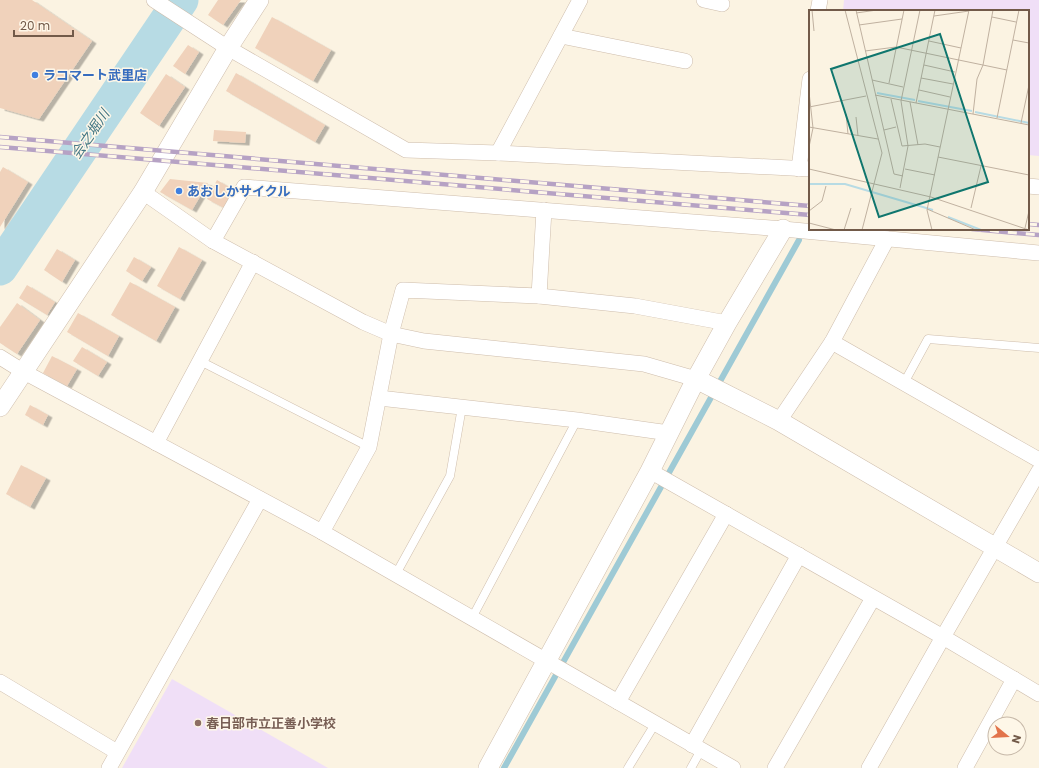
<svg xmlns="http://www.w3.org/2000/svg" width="1039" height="768" font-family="Poppins,'Noto Sans JP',sans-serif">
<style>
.education{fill:#f0dff7}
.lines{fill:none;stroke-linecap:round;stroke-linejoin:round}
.stream{stroke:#9ecad5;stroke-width:6}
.river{stroke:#b7dbe4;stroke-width:35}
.building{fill:#f0d2bb;filter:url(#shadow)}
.service-casing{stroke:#cebdac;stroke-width:9}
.minor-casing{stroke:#cebdac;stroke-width:16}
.tertiary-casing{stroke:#cebdac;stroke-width:20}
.service{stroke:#fff;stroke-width:8}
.minor{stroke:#fff;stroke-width:15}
.tertiary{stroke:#fff;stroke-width:19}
.rail-casing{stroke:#b6a2c4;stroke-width:4.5}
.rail{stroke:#fef7e8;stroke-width:3;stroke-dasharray:9;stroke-linecap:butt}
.shop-dot{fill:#3f7fe0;stroke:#fef7e8;stroke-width:1.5}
.education-dot{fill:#8d6e63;stroke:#fef7e8;stroke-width:1.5}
.labels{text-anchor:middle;stroke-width:3;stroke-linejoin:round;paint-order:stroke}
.shop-label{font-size:13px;font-weight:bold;fill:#366cbe;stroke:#fef7e8;text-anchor:start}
.education-label{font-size:13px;font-weight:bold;fill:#785e54;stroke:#fef7e8;text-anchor:start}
.water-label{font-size:14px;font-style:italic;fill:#447785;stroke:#fef7e8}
.inset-river{fill:none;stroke:#b7dbe4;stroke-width:2}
.inset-road{fill:none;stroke:#c0b1a0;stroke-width:1}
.view{fill:#0f766e;fill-opacity:0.15;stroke:#0f766e;stroke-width:2}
.inset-edge{fill:none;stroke:#725a49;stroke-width:2}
</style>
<defs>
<filter id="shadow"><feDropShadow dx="4.5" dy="2.5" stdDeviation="0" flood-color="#0004"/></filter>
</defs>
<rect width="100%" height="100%" fill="#fbf3e2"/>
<g class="education">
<polygon points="844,0 1039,0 1039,156 1028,155 1028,11 843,11"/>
<polygon points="172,679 328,768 122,768"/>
</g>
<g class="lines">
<g class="stream">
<polyline points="810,152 810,136"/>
<polyline points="504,768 799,240"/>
</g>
<polyline class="river" points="0,268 181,0"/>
</g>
<g class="building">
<polygon points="0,0 32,0 92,41 39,119 0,108"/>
<polygon points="218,0 241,0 223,25 208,15"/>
<polygon points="272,17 331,50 313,81 255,48"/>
<polygon points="188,45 199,52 185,74 173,66"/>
<polygon points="236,73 325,125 315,142 226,91"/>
<polygon points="166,74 185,87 159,126 140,113"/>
<polygon points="214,130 246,132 245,143 213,141"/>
<polygon points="3,167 28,182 0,227 0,172"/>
<polygon points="170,179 208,183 192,210 160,192"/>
<polygon points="217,180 234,190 224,208 207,199"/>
<polygon points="179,247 202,260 180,299 157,286"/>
<polygon points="57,249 75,260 62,282 44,270"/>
<polygon points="134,257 151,267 142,281 126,271"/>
<polygon points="130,282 175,307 156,341 111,315"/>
<polygon points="27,285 55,302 47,315 19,298"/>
<polygon points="17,303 40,320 17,354 0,343 0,327"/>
<polygon points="78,313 119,336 108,356 67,332"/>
<polygon points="82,347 107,362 98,376 73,361"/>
<polygon points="52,356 77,369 67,386 43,373"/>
<polygon points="30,405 48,415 43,425 25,415"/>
<polygon points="21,465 46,478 30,507 6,494"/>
</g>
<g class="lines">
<g class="service-casing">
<g id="service">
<polyline points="200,361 369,447"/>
<polyline points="904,383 928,339 1039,348"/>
<polyline points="396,574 450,476 462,407"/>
<polyline points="472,618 577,420"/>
<polyline points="628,768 655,724"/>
<polyline points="691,768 701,750"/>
</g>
</g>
<g class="minor-casing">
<g id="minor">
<polyline points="154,0 228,48 406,150 498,153 810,169"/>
<polyline points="704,0 722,4"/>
<polyline points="818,11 820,0"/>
<polyline points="561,36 685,61"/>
<polyline points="498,153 580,0"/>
<polyline points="799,169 810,79"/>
<polyline points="1028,186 1039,187"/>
<polyline points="143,192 213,241 363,322 391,334 424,341 644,364 696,379"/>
<polyline points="213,241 244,187 783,229 1039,253"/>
<polyline points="539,296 544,210"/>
<polyline points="832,342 1039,460"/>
<polyline points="0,357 24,372 322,532 733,768"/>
<polyline points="379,398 577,420 669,433"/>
<polyline points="779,421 832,342 887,239"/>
<polyline points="156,443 253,262"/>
<polyline points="650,471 943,637 1039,694"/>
<polyline points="322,532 369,447 391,334 403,290 539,296 635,306 727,323"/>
<polyline points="0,682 117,752"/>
<polyline points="618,702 726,514"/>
<polyline points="692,745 799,555"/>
<polyline points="109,768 260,499"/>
<polyline points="775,768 873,598"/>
<polyline points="869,768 943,637 1039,471"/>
<polyline points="965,768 1014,679"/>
</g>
</g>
<g class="tertiary-casing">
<g id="tertiary">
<polyline points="696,379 779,421 1039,573"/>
<polyline points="0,407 143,192 228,48 259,0"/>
<polyline points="488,768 650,471 696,379 727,323 783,229"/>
</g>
</g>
<use href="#service" class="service"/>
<use href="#minor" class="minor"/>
<use href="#tertiary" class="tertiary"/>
<g class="rail-casing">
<g id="rail">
<polyline points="0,137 810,206"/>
<polyline points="0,147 810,215"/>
<polyline points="1028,224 1039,225"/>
<polyline points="972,229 1039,235"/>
</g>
</g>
<use href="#rail" class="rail"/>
</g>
<g class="shop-dot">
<circle cx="35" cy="75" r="4"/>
<circle cx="179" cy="191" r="4"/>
</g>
<circle class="education-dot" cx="198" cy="723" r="4"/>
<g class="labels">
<g class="shop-label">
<text x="43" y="80">ラコマート武里店</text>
<text x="187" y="196">あおしかサイクル</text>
</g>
<g class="education-label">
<text x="206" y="728">春日部市立正善小学校</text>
</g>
<g class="water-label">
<text transform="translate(90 134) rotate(-56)" y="5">会之堀川</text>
</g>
</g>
<g transform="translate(809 10)">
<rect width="220" height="220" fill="#fbf3e2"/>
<path class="inset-river" d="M68,83l38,7M109,91l54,10M166,102l54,11M0,174h36l88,26M139,207l33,13"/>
<path class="inset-road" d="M3,0l2,21M36,0l37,143 -20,77M47,0l38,164 9,2M47,3l21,-3M125,6l35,-5M183,7l24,5M50,15l43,-6M204,30l16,3M120,31l32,7M56,41l31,-4 111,23M115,55l31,7M112,68l32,6M63,70l31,7M80,73l15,-73M110,80l31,7M0,82l4,36 -4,19M66,85l154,30M82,89l11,47 23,-2 15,3M101,92l8,43M107,93l19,-93M0,97l57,-11M37,104l2,20M164,104l4,-35 6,-14 10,-55M47,107l2,19M188,108l22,-108M212,113l8,-38M0,117l69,12M75,120l12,-3M129,147l91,18M0,159l122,28 98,33M96,159l30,6M91,178l8,-42 -7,-45 19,-91M162,198l10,-42M118,199l49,21M0,201l13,-10 4,-15M0,213l27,7M216,218l4,-17M35,220l7,-22M123,220l-5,-20 42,-200"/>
<path class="view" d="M131,24l48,148 -109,35 -48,-148z"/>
<rect width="220" height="220" class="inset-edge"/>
</g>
<g transform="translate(1007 736) rotate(108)"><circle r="19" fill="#fef7e8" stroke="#c6b8a8"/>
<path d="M0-3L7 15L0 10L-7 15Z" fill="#e2744b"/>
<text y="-6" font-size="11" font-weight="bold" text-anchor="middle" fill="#725a49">N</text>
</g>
<path d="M14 30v6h59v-6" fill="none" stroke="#725a49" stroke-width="2"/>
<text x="20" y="30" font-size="12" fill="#725a49" stroke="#fef7e8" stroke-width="3" paint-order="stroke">20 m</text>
</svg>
